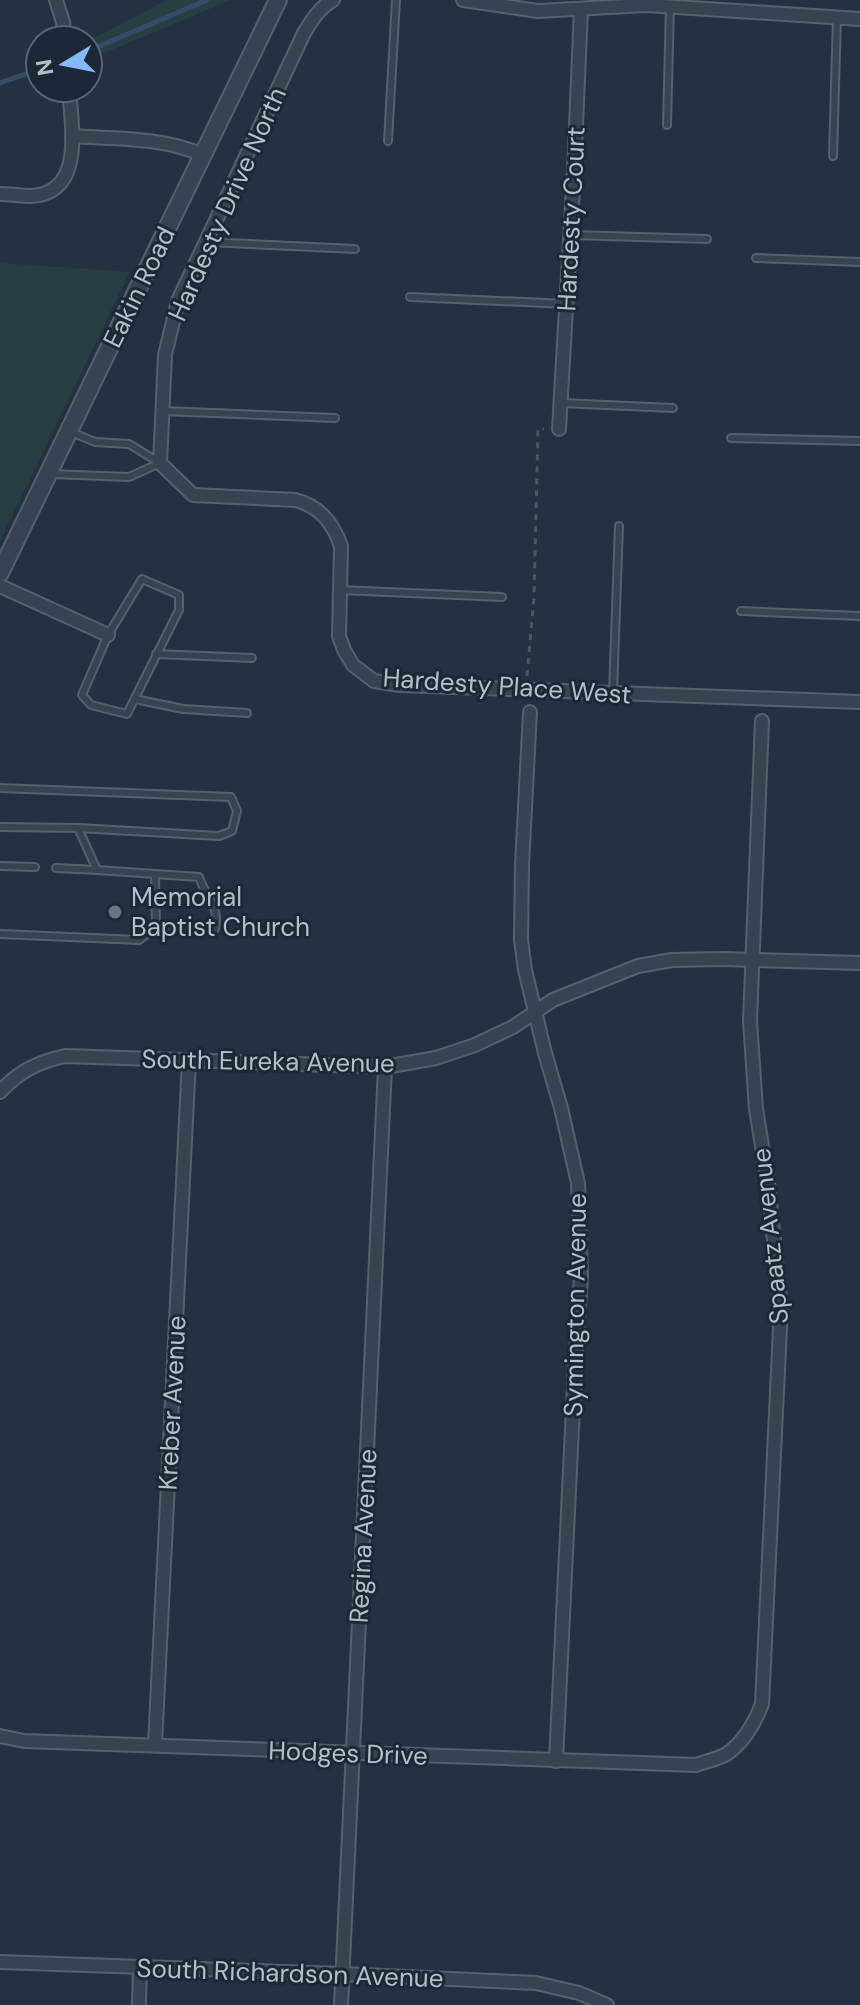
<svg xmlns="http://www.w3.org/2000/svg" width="860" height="2005" font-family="'DM Sans',sans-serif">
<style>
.green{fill:#253f42}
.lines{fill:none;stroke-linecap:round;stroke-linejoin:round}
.stream{stroke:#364d69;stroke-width:5}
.service-casing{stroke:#56616e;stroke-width:10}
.minor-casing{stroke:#56616e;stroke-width:16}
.tertiary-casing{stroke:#56616e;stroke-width:20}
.path{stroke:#445c5f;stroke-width:3;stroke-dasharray:6 6;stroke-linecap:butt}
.service{stroke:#384351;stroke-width:6}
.minor{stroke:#384351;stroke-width:12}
.tertiary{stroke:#384351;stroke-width:16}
.worship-dot{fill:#6b7280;stroke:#1d2836;stroke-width:3}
.labels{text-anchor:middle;stroke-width:6;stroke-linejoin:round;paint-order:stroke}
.street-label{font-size:26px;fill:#b4becb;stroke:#1d2836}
.poi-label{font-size:26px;fill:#b4becb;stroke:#1d2836;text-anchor:start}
</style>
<rect width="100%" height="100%" fill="#233141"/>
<g class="green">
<polygon points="167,0 231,0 88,60 88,41"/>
<polygon points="0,263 130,272 0,541"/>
</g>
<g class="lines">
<g class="stream">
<polyline points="88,51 207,0"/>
<polyline points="0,83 40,69"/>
</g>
<g class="service-casing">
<g id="service">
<polyline points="667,125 670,6"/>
<polyline points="388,141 396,0"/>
<polyline points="833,156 837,17"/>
<polyline points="571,235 707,239"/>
<polyline points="207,242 355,249"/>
<polyline points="756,258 860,262"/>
<polyline points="410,297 567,304"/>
<polyline points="561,403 673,408"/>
<polyline points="163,411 335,418"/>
<polyline points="71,432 95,442 129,444 160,463"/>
<polyline points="731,438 860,441"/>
<polyline points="51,474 129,477 160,463"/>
<polygon points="142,579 179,595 179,610 127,714 91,705 82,695 108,635"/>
<polyline points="341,590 502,597"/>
<polyline points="741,611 860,616"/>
<polyline points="156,654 252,658"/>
<polyline points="613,693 619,526"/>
<polyline points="135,699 183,709 247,713"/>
<polyline points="0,788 231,797 237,811 232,831 219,836 78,828 0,827"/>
<path d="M78,828l19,42 102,7c7,21 21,29 16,52l-6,2 -53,-3 -1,-54"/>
<polyline points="0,866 35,867"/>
<polyline points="56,868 97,870"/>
<polyline points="0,934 139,940 156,928"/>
</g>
</g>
<g class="minor-casing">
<g id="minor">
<polyline points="56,0 63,22 65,40"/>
<path d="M333,0c-14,8 -21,20 -29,33l-126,268 -13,54 -5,108 33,32 102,5c25,6 38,23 46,46l-2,90 5,14 9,15 21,16 26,4 460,17"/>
<polyline points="463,0 538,11 646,5 860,19"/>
<path d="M72,136c45,3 90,1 131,19"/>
<path d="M0,194c10,0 21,2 31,2 55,-3 40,-72 38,-108"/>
<polyline points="559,429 574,172 581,9"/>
<polyline points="0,586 108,635"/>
<polyline points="530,712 522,865 521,940 525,970 545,1053 561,1108 578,1183 581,1277 575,1366 556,1761"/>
<path d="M0,1092c19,-21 38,-30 65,-36l320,11 51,-9 39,-13 38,-18 40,-27 85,-34 34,-6 50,-1 138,4"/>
<path d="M0,1736l24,5 672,24c10,-4 24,-6 32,-12 17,-12 27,-31 34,-49l19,-396 -13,-125 -12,-74 -6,-88 12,-300"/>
<polyline points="155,1745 189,1060"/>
<polyline points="0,1962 342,1974 536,1983 579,1993 607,2005"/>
<polyline points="139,2005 140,1968"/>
<polyline points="341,2005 385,1067"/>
</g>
</g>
<g class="tertiary-casing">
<polyline id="tertiary" points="0,573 278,0"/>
</g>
<polyline class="path" points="527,676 534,597 538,429 544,429"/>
<use href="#service" class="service"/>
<use href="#minor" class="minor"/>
<use href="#tertiary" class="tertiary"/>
</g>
<circle class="worship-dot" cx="115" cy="912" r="8"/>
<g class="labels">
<g class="street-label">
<text transform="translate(227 204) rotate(-66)" y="9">Hardesty Drive North</text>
<text transform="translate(571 219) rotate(-87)" y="9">Hardesty Court</text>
<text transform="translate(139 287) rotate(-64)" y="9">Eakin Road</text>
<text transform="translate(507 686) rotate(4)" y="9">Hardesty Place West</text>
<text transform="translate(268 1061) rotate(1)" y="9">South Eureka Avenue</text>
<text transform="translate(770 1236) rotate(-96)" y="9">Spaatz Avenue</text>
<text transform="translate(575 1305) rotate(-89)" y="9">Symington Avenue</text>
<text transform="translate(172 1403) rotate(-87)" y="9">Kreber Avenue</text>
<text transform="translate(363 1536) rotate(-87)" y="9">Regina Avenue</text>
<text transform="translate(348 1753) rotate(2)" y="9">Hodges Drive</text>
<text transform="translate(290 1973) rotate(2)" y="9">South Richardson Avenue</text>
</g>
<g class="poi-label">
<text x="131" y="906">Memorial<tspan x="131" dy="30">Baptist Church</tspan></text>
</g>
</g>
<g transform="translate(64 64) rotate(260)"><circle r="38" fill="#1d2836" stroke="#596472" stroke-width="2"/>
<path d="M0-6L14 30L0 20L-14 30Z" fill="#86b8fe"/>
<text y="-12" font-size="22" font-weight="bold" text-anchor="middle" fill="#b4becb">N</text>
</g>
</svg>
